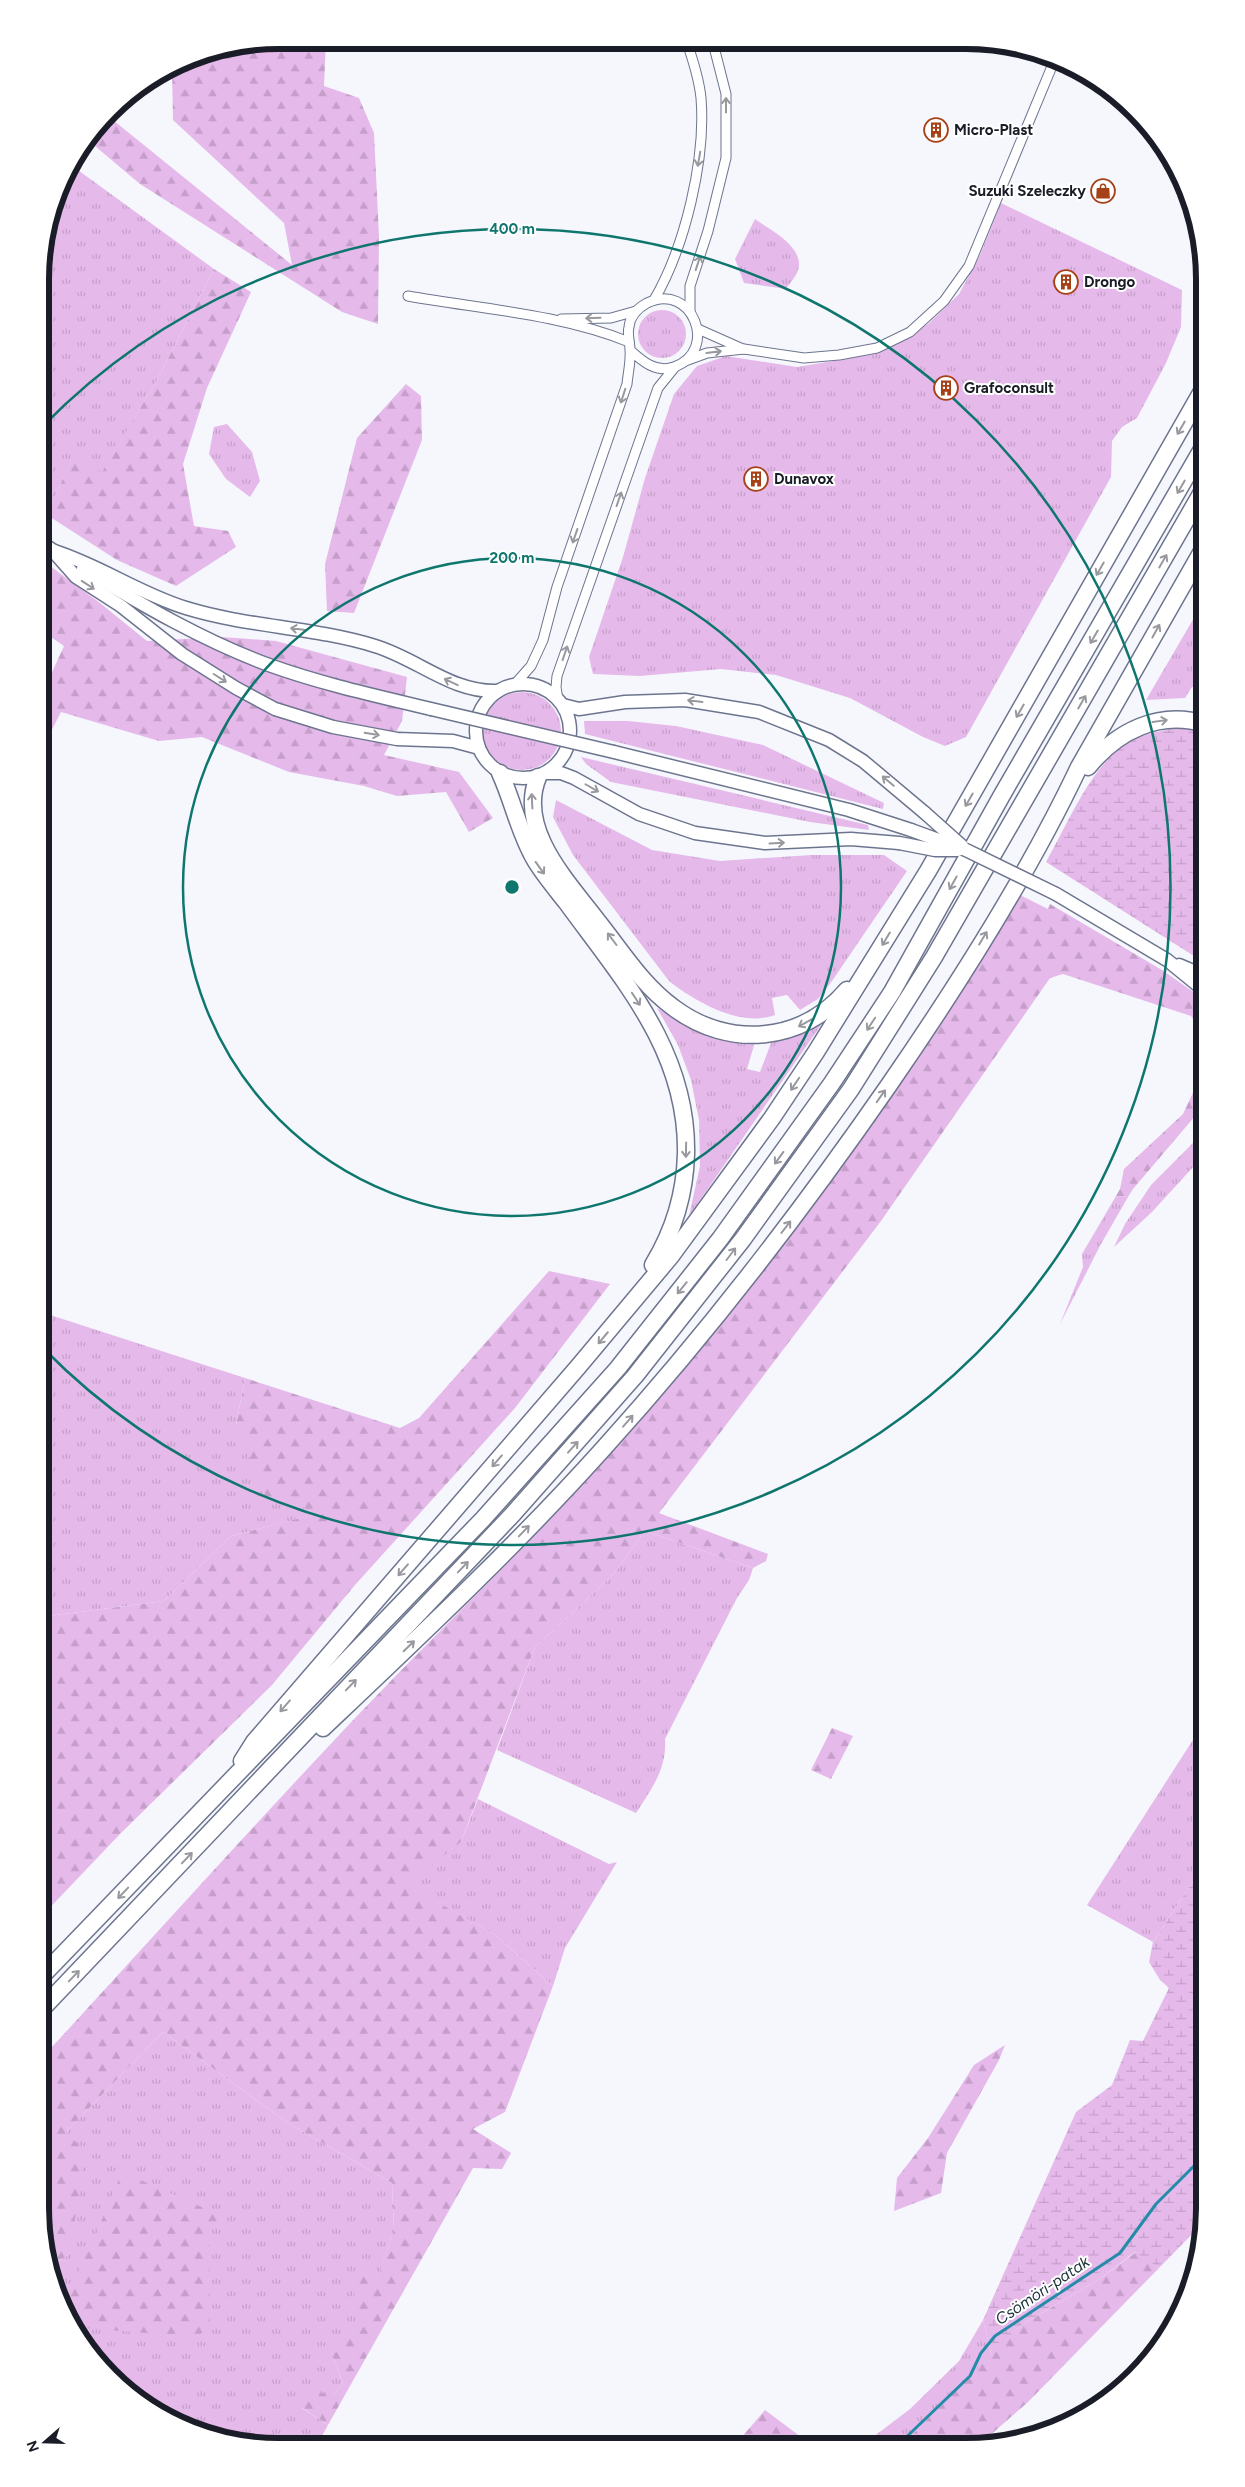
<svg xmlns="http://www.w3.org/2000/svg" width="1245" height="2487" font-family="Figtree,sans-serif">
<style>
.grass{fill:url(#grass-tufts)}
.forest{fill:url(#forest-firs)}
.wetland{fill:url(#wetland-marsh)}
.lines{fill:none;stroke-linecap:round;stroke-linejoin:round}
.stream{stroke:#248ca8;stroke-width:3}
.street-casing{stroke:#6d758e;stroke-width:11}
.secondary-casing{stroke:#6d758e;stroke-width:15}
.highway-casing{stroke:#6d758e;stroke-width:19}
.street{stroke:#fff;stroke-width:9}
.secondary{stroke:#fff;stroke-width:12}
.highway{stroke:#fff;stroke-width:16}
.secondary-bridge-casing{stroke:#6d758e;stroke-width:15;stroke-linecap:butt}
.secondary-bridge{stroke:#fff;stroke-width:12}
.oneway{stroke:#98999e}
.ring{fill:none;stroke:#0f766e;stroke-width:2.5}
.labels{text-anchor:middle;stroke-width:4;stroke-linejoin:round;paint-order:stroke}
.poi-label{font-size:15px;font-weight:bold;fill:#1a1d27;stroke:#fff;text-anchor:start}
.water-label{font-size:16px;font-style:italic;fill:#20373e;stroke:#fff}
.rim{fill:none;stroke:#1a1d27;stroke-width:6}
.centre{fill:#0f766e;stroke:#fff;stroke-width:2.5}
.ring-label{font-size:15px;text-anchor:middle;font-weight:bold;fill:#0f766e;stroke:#fff;stroke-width:4;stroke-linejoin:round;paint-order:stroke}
</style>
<defs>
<pattern id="grass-tufts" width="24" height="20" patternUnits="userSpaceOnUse" patternTransform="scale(1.25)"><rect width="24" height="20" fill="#e6b9eb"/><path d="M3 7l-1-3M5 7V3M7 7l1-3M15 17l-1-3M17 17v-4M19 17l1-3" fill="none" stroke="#c59fca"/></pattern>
<pattern id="forest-firs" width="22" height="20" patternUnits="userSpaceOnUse" patternTransform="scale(1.25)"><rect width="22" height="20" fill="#e6b9eb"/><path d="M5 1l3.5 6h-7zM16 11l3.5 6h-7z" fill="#c59fca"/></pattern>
<pattern id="wetland-marsh" width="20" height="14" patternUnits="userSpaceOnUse" patternTransform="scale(1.25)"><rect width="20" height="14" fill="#e6b9eb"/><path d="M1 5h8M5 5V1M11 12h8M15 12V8" fill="none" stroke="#c59fca"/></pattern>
</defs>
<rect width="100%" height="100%" fill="#f5f7fd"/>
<g class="grass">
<polygon points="71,165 214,269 157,380 102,473 73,457 47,515 42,511 42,247 65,173"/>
<polygon points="1001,203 1182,290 1181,327 1166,363 1137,418 1122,427 1112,441 1111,477 966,737 945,746 923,737 850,698 776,675 721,669 640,676 593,674 589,657 623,557 645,478 674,394 697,366 726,356 797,367 875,354 928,324 959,294 980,255"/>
<path d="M755,219c15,11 53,29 42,54 -3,6 -8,11 -11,16l-42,-6 -9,-24z"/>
<circle cx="662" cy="334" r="24"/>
<polygon points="227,424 252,452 260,481 250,497 226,479 209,454 214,427"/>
<polygon points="1205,599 1205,690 1192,687 1185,698 1146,700"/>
<circle cx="522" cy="731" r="39"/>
<polygon points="584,721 628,721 676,726 763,745 884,803 883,809 585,734"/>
<polygon points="581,757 868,825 869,830 810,822 611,782 586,764"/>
<path d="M556,800l96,50 68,11 91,-6h73l23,16 -75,110 -14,18 -18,11 -13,-15 -15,3 3,17c-34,13 -79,-13 -106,-34l-96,-126 -20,-38z"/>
<polygon points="657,1008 698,1031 755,1042 747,1069 760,1072 771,1043 821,1025 689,1216 700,1166 699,1120 691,1080 678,1045"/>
<polygon points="1204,1132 1205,1154 1152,1212 1114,1247 1125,1224 1151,1185"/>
<polygon points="1116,1196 1128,1197 1101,1244 1060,1324 1083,1267 1082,1254"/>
<polygon points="41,1312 245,1378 236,1425 321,1513 231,1536 164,1601 41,1617"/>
<path d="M645,1531l108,37 -4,12 -12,18 -72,141c2,30 -13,49 -29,74l-139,-63 38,-103 77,-71z"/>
<polygon points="1198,1732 1205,1737 1205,1863 1153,1942 1087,1905"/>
<polygon points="478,1799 609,1864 617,1862 565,1948 553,1986 494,1934 406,1885 461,1842"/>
<polygon points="163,2032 288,2123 392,2183 394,2229 376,2284 363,2275 367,2326 331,2351 343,2384 333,2395 302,2408 328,2425 317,2445 247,2445 187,2429 121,2388 80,2341 53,2285 50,2267 68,2255 66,2132"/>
<polygon points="983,2320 992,2356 900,2447 860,2447 910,2409 959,2361"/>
</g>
<g class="forest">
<polygon points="278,40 326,40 324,86 359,98 374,133 379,237 378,324 342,312 140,184 89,141 108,116 292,265 284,223 173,120 172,68 187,58"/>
<polygon points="214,269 251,292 207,388 183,464 194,526 228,531 236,547 176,586 117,560 47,515 73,456 102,472 157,380"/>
<polygon points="406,384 421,396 422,440 354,613 327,611 325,564 357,438"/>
<polygon points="42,560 100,603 147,641 222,637 276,641 407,677 402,721 384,755 459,772 493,818 469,832 446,792 397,796 364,786 289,772 202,737 159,741 61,712 41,751 42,694 64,646 42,631"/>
<path d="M1018,894l30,15 2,-5 112,66 43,30v35l-14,-19 -128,-42 -13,4 -169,243 -222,292 109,41 -2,7 -13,7 -108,-37 -33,45 -77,71 -74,195 -54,43 87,49 59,52 -48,126 -32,17 38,24 -9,16 -29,-1 -145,257 -27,-18 13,-16 19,4 10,-11 -12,-33 6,-15 30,-11 -17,-20 12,-31 14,9 18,-54 -2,-46 -104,-60 -125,-91 -97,100 15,15 1,36 -14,72 -18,12 -10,-58v-149c106,-115 210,-231 317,-344 83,-87 171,-170 251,-259 155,-172 293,-363 410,-563z"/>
<polygon points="1205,1067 1205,1108 1196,1115 1133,1189 1128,1197 1116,1196 1120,1189 1124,1169 1183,1114"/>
<polygon points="549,1271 610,1284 515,1408 355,1585 272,1685 121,1833 40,1918 41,1617 164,1601 231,1536 320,1513 264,1495 236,1425 245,1378 400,1428 419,1418"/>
<polygon points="832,1728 853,1736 831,1779 811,1770"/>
<polygon points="1005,2045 999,2060 947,2153 941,2193 894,2211 897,2178 928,2138 974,2065"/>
<polygon points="122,2172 222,2216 209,2233 210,2328 195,2337 73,2327 61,2303 93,2241"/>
<polygon points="1136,2252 1159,2268 1028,2402 979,2445 900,2447 1020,2326 1101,2278"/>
<polygon points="765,2410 801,2437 796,2447 734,2446"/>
</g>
<g class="wetland">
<path d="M1175,728l30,4v231l-159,-101c21,-37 42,-89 75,-115 15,-12 36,-15 54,-19z"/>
<polygon points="1205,1863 1204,2222 1159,2268 1135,2252 1101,2278 1020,2326 992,2356 983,2320 1076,2112 1112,2085 1130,2040 1143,2041 1169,1988 1160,1980 1149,1962 1153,1942"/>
</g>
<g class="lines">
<g class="stream">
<polyline points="1108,89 1135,112"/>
<polyline points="896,2447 970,2376 981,2353 995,2336 1120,2253 1156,2204 1204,2156"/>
</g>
<g class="street-casing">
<g id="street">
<path d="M408,296c73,13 152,18 221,46"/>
<path d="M654,300c31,-53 52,-141 47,-202 -2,-19 -8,-38 -14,-55"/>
<polyline points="690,311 690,286 708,231 726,158 726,94 713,43"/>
<polyline points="561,319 611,318 636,311"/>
<polyline points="698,329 743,349"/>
<polyline points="688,360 707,353 744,349 804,358 839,355 877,348 910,332 944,301 969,266 1055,59"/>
<path d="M515,684l16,-18 12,-26 14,-53 70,-203c1,-11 4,-23 3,-34 0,-8 -3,-16 -1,-23 1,-11 9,-19 18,-24 45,-22 73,48 27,64 -18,6 -31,-5 -44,-17"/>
<polyline points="558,700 556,687 557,676 658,388 675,367"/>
</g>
</g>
<g class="secondary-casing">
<g id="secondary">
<polyline points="42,543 60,555"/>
<polyline points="53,551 76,577 121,606 182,654 236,688 275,709 333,727 397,739 453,741 479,748"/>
<path d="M54,551c47,15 86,43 132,57 62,19 127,19 189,38 43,13 77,47 123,45"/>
<path d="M83,569c59,36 121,72 186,96 53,19 108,31 162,44"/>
<circle cx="523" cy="731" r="47"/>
<polyline points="563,705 579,709 625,702 685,700 759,712 829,740 863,761 925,813"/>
<polyline points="614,752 849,810 911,830"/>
<polyline points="547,773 561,773 574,778 639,814 695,833 765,843 851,839 899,843"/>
<polyline points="1056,894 1167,960 1205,991"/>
<polyline points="1179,965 1205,976"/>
</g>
</g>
<g class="highway-casing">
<g id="highway">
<path d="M1088,767c29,-36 71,-57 117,-43"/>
<path d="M500,773c13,28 19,60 35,87 9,15 21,29 32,43 57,78 121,149 119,251 -1,40 -13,78 -33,111"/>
<path d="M538,777c-22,53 31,106 61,146 23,29 44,63 75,85 55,41 128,35 173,-18"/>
<path d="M323,1728c96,-91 192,-181 280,-279 104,-115 198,-237 286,-364 69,-100 138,-208 190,-318l126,-221"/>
<polyline points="242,1761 254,1742 578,1367 671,1256 772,1118 816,1052 928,871 1205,386"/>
<polyline points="40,1978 483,1519 618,1368 720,1239 832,1083 892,992 1002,795 1205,444"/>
<polyline points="40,2011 513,1514 635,1376 743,1239 851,1089 934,957 1205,487"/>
</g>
</g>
<use href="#street" class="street"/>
<use href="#secondary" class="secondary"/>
<use href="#highway" class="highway"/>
<g class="secondary-bridge-casing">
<g id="secondary-bridge">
<polyline points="431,709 614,752"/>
<polyline points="925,813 962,846"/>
<polyline points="911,830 966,850 1056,894"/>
<polyline points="899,843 935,850 958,850"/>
</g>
</g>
<use href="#secondary-bridge" class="secondary-bridge"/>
</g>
<defs><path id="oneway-shaft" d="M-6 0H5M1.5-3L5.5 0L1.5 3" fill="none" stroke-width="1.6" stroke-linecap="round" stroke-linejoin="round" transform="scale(1.25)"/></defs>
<g class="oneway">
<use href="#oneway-shaft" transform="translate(726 105) rotate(-90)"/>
<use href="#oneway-shaft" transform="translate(699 159) rotate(100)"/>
<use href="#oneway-shaft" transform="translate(698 263) rotate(-72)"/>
<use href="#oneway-shaft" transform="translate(593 318) rotate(178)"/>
<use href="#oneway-shaft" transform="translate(714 352) rotate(-7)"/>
<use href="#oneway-shaft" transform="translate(623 396) rotate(108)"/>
<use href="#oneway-shaft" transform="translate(1181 428) rotate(120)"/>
<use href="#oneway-shaft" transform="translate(1181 487) rotate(120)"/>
<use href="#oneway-shaft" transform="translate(619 499) rotate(-71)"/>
<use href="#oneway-shaft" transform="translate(575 536) rotate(109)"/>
<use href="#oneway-shaft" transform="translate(1163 561) rotate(-60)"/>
<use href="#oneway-shaft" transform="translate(1100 569) rotate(120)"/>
<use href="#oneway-shaft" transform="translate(88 585) rotate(33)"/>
<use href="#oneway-shaft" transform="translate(298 629) rotate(-173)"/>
<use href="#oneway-shaft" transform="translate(1156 631) rotate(-61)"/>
<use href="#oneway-shaft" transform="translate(1094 637) rotate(120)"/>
<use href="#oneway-shaft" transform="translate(565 653) rotate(-71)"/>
<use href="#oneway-shaft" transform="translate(220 678) rotate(32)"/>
<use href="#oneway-shaft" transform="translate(451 682) rotate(-155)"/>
<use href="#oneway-shaft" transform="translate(695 701) rotate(-173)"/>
<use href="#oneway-shaft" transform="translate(1082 702) rotate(-60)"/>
<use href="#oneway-shaft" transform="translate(1020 711) rotate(120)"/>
<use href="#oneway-shaft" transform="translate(1160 721) rotate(-8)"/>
<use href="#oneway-shaft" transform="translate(372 734) rotate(10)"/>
<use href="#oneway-shaft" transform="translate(888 781) rotate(-140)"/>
<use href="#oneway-shaft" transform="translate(592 788) rotate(30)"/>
<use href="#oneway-shaft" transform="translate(969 800) rotate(120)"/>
<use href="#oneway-shaft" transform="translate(532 801) rotate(-93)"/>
<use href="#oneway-shaft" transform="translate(777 843) rotate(-3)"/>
<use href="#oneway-shaft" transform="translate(540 868) rotate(54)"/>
<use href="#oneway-shaft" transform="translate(953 883) rotate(119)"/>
<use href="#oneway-shaft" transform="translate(983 938) rotate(-59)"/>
<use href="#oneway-shaft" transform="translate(612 939) rotate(-127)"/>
<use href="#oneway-shaft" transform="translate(886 939) rotate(121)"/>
<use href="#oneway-shaft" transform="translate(636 999) rotate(57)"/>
<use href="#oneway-shaft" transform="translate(805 1023) rotate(151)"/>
<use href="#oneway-shaft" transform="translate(871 1024) rotate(123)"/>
<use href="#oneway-shaft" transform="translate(795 1084) rotate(124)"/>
<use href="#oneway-shaft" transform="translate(881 1096) rotate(-55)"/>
<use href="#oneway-shaft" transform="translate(686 1150) rotate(91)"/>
<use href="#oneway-shaft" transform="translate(779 1158) rotate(126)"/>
<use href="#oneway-shaft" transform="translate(786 1227) rotate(-52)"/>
<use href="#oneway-shaft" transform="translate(731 1254) rotate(-53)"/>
<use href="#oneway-shaft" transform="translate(682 1288) rotate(129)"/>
<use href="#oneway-shaft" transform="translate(603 1338) rotate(130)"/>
<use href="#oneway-shaft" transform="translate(628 1421) rotate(-49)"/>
<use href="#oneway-shaft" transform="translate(573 1447) rotate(-48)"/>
<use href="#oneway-shaft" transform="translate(497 1461) rotate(131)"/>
<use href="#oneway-shaft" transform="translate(524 1531) rotate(-46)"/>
<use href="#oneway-shaft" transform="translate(463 1567) rotate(-46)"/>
<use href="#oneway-shaft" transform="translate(403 1570) rotate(131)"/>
<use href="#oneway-shaft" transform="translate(409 1646) rotate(-44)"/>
<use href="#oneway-shaft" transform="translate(351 1685) rotate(-46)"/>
<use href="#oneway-shaft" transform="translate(285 1706) rotate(131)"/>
<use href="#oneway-shaft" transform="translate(187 1858) rotate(-46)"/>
<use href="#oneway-shaft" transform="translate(123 1893) rotate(134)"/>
<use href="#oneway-shaft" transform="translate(74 1976) rotate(-46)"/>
</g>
<g class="ring">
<circle cx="512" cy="887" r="329"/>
<path d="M43 426A658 658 0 1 1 43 1348"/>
</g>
<defs>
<g id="building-ring" transform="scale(1.25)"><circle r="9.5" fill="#fff" stroke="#a64017" stroke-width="1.5"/><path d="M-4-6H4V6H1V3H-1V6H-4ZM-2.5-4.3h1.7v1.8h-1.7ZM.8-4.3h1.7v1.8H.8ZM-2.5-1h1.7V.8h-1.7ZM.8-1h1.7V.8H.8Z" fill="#a64017"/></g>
<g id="shop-ring" transform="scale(1.25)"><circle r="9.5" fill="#fff" stroke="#a64017" stroke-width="1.5"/><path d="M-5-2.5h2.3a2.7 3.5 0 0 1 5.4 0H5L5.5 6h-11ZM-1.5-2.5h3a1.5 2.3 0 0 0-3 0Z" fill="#a64017"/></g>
</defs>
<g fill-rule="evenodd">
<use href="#building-ring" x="936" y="130"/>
<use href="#shop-ring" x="1103" y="191"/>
<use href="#building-ring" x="1066" y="282"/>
<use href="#building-ring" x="946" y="388"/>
<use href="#building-ring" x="756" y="479"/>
</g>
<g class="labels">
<g class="poi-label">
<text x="954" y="135">Micro-Plast</text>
<text x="1086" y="196" text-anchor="end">Suzuki Szeleczky</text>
<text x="1084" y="287">Drongo</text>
<text x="964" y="393">Grafoconsult</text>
<text x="774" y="484">Dunavox</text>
</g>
<g class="water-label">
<text transform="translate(1042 2290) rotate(-34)" y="6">Csömöri-patak</text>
</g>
</g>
<path d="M0 0H1245V2487H0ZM279 49H966A230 230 0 0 1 1196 279V2208A230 230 0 0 1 966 2438H279A230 230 0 0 1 49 2208V279A230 230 0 0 1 279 49Z" fill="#fff" fill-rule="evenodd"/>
<path class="rim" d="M279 49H966A230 230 0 0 1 1196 279V2208A230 230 0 0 1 966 2438H279A230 230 0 0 1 49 2208V279A230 230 0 0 1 279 49Z"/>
<circle cx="512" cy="887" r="8" class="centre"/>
<g class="ring-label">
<text x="512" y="234">400 m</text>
<text x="512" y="563">200 m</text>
</g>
<g transform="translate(45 2442) rotate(250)" stroke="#ffffff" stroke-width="4" paint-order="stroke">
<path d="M0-4L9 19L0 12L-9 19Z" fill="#1a1d27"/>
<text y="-8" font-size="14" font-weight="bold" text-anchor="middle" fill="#1a1d27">N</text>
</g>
</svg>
